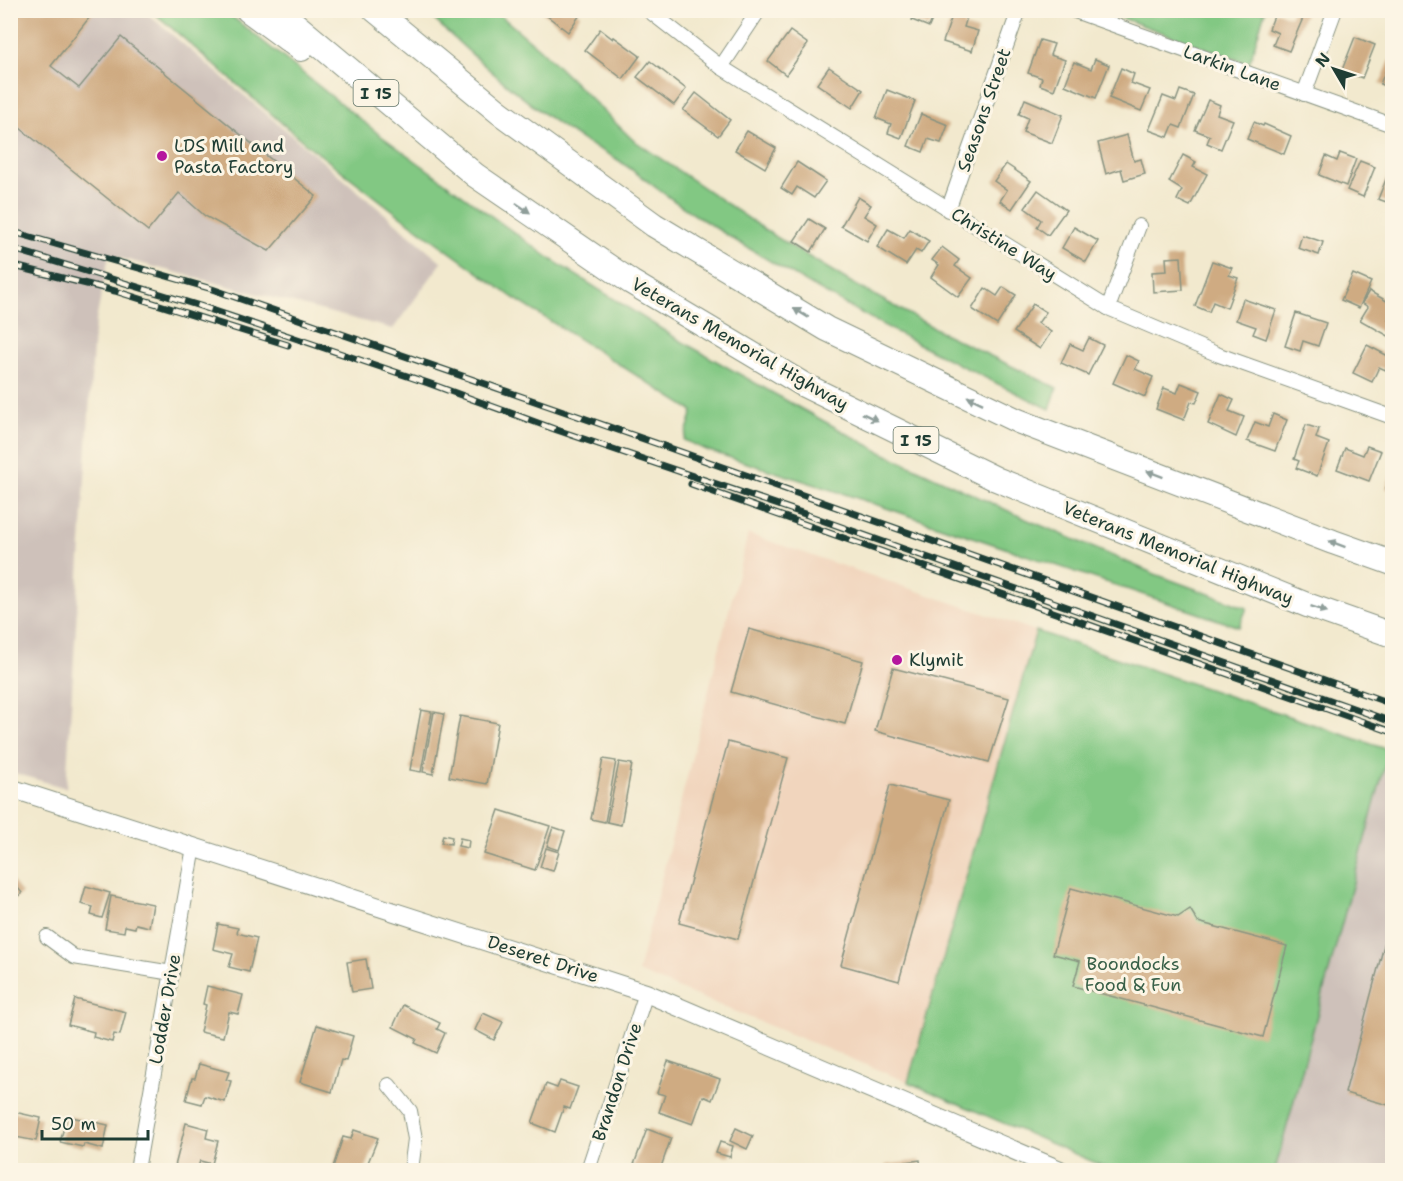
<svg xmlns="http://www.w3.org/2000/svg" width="1403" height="1181" font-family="'Shantell Sans',sans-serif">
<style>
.built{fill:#f1d5bd}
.industrial{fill:#cec1ba}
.green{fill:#82c883;stroke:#50825c;stroke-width:1.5}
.building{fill:#cfab82}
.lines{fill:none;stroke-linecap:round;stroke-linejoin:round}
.street-casing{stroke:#889381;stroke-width:16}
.secondary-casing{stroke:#889381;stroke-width:20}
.highway-casing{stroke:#889381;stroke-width:26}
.street{stroke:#fff;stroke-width:14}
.secondary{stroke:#fff;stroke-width:18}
.highway{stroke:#fff;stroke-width:24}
.rail-casing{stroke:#1f3d34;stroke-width:7}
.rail{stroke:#fcf5e5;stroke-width:4.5;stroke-dasharray:14;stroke-linecap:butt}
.oneway{fill:#8f9e9a}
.poi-dot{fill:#b5179e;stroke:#fcf5e5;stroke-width:2}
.labels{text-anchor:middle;stroke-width:6;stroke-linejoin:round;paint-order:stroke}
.shield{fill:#fcf5e5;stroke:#617469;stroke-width:1.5}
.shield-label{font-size:16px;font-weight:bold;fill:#1f3d34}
.street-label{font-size:18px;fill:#1f3d34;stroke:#fcf5e5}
.poi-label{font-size:18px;fill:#1f3d34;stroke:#fcf5e5;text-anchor:start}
.park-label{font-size:18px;fill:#386048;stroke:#fcf5e5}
</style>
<rect width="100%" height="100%" fill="#fcf5e5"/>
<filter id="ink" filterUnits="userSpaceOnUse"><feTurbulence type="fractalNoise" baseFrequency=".0167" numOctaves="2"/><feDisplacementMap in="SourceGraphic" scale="12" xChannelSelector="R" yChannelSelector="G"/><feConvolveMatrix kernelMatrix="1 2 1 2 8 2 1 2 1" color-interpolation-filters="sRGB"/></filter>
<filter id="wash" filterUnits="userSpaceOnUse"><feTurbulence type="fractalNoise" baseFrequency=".008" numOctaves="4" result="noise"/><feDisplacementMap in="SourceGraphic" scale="24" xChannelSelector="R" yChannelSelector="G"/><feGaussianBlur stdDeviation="1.35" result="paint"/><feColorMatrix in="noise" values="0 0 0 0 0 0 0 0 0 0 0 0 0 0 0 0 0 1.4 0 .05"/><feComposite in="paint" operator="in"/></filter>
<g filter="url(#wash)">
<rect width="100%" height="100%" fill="#f2e9ce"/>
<polygon class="built" points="748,534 1036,631 908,1082 638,972"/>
<g class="industrial">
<polygon points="10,11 144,11 442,262 393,329 109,255 94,331 66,788 11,772"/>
<polygon points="1389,750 1392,751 1392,1170 1275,1170"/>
</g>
<g class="green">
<polygon points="152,11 225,11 380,135 552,260 674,337 796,406 881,452 1026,519 1155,574 1247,608 1239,627 848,495 706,450 684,440 693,411 512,297 399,215 305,143"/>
<path d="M425,11h70l44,37 93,91 141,96 79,48 95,52 110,53 -7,21c-123,-58 -243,-122 -358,-196 -27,-17 -51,-38 -77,-55 -9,-6 -19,-10 -28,-15 -59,-36 -112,-85 -162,-132z"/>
<polygon points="1103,11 1265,11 1249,64"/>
<polygon points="1036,631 1389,750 1275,1170 1112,1170 908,1082"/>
</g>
<g id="blocks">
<g class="building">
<polygon points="10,10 89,10 93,13 51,66 79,88 121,37 316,196 269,251 205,216 179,193 148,231 10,120"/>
<polygon points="543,10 574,10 580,15 568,32 542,12"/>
<polygon points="915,10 936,10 929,27 912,20"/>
<polygon points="954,10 968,14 964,27 978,31 972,51 943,42"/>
<polygon points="1293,10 1306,11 1289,51 1273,45 1278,33 1269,29 1276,11 1290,17"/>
<polygon points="600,29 613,39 614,37 640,56 623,79 585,50"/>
<polygon points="790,31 808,44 786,75 768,61"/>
<polygon points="1355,37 1375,45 1362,78 1342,70"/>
<polygon points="1040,40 1054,44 1050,55 1065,60 1054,90 1040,85 1042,78 1028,73"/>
<polygon points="1391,58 1392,58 1392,89 1380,84"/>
<polygon points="1095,59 1109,65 1096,98 1065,85 1074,62 1091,69"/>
<polygon points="650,61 686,89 674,105 637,77"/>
<polygon points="829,67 863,90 852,108 817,84"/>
<polygon points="1121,68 1134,74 1131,83 1150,90 1141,111 1109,98"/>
<polygon points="887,90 915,101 901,138 888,133 891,124 876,118"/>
<polygon points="1180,90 1194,95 1181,128 1173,125 1168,137 1149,130 1163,96 1176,101"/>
<polygon points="696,93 730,120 718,136 683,110"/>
<polygon points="1025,99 1063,115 1052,143 1023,132 1028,118 1019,114"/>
<polygon points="1208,100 1220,105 1217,114 1233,120 1221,149 1207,143 1210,136 1195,130"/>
<polygon points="921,114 948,125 941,143 928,139 923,152 908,146"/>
<polygon points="1254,122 1263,126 1264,124 1291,136 1284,154 1247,139"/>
<polygon points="747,131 776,148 765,168 735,150"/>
<polygon points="1127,135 1134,161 1141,159 1145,174 1124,180 1121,169 1106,174 1098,143"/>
<polygon points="1340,153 1356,159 1346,186 1319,175 1326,156 1337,161"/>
<polygon points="1183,155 1196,162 1193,167 1207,174 1190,206 1177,200 1182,190 1169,182"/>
<polygon points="1360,161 1375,167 1363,197 1347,190"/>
<polygon points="797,162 826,181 814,198 797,187 792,195 781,188"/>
<polygon points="1006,164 1031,181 1012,209 1000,201 1007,190 994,181"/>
<polygon points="1389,172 1392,173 1392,204 1378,199"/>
<polygon points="1038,190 1066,210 1048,235 1037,227 1041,220 1025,208"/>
<polygon points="858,197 871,205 864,216 877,224 867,241 841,226"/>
<polygon points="809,219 825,229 811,252 794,241"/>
<polygon points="1074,227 1098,241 1086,262 1062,248"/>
<polygon points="888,229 904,238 910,229 929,241 921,253 916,250 906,265 877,247"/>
<polygon points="1302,235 1323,242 1319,255 1298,248"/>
<polygon points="942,247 959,260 955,266 972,278 958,297 931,277 939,265 932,260"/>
<polygon points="1181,257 1183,290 1153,292 1152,272 1167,271 1166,258"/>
<polygon points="1212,261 1232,268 1229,275 1238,278 1227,308 1213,302 1209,312 1195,306"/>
<polygon points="1353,274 1371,282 1359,308 1341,300"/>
<polygon points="1003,287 1016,295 997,325 972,309 985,288 997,296"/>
<polygon points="1369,291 1392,304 1392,312 1388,319 1392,322 1392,338 1360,320 1368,307 1362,303"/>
<polygon points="1243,299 1276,310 1266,339 1253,334 1256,327 1236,320"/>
<polygon points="1033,304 1046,312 1038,323 1051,332 1040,349 1014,332"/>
<polygon points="1296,313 1326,323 1318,346 1303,341 1300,351 1285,346"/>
<polygon points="1089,338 1103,345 1088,375 1061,363 1070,344 1083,350"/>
<polygon points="1367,345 1392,358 1392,366 1390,372 1379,367 1372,382 1353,373"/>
<polygon points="1126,355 1139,361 1135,369 1153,377 1145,397 1113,383"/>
<polygon points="1181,383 1201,391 1196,403 1191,402 1184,420 1156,409 1164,388 1177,393"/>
<polygon points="1221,394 1234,400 1229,411 1244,417 1236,437 1208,424"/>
<polygon points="1273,414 1287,420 1275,451 1247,441 1255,422 1268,427"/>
<polygon points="1306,425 1319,429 1316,438 1329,443 1317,476 1296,468 1299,461 1294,459"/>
<polygon points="1367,446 1381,451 1369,481 1337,469 1345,448 1363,455"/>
<polygon points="1392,473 1392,491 1386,488"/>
<polygon points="749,629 863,661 845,724 731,692"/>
<polygon points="893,668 1009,698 989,762 875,731"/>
<polygon points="421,710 432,712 421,772 410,770"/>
<polygon points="434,712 444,714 433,774 423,772"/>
<polygon points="460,716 498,723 487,784 449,777"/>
<polygon points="728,742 788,758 738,939 679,923"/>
<polygon points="603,759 616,761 605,822 591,819"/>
<polygon points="619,762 632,764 621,825 607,822"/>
<polygon points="890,785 949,800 899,981 841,965"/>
<polygon points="499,810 550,826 535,870 484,854"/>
<polygon points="553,827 565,831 559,850 547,846"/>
<polygon points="443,835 452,837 451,844 441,843"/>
<polygon points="460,838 469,840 468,848 458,846"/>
<polygon points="546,848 559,852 553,871 540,867"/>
<polygon points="10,878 22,893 10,902"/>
<polygon points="86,886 110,893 102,918 91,915 93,907 81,904"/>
<polygon points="1071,888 1178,917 1190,909 1198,922 1287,946 1263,1037 1073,986 1080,961 1053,954"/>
<polygon points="111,896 153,904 149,927 136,924 135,928 125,926 124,932 105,929"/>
<polygon points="1392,915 1392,1106 1345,1093"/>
<polygon points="218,924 238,928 237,933 257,938 249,972 229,967 233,954 213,949"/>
<polygon points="366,959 371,989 352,992 347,962"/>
<polygon points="207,986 243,995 238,1014 229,1012 223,1037 200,1032 206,1005 203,1004"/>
<polygon points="75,999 126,1012 120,1035 114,1034 112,1042 93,1037 94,1032 68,1025"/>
<polygon points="403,1005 440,1023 437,1029 445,1033 436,1053 415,1043 417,1039 393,1027"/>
<polygon points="483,1013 503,1022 494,1040 475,1030"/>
<polygon points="317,1025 353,1036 346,1061 341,1060 332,1092 300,1082"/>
<polygon points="668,1061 720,1079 712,1100 703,1096 693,1124 659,1112 665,1095 657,1093"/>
<polygon points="199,1064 229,1072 226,1080 231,1081 225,1102 205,1096 202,1104 186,1100 192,1078 195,1078"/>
<polygon points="560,1081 578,1087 570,1109 564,1107 555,1132 532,1123 546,1084 557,1088"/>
<polygon points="10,1111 41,1118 36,1141 10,1136"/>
<polygon points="67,1116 108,1125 103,1149 84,1144 83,1147 60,1142"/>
<polygon points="186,1123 208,1129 206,1138 218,1141 212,1164 200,1161 197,1170 174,1170"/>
<polygon points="736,1128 753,1136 747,1149 730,1141"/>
<polygon points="647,1129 671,1138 660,1170 632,1170"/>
<polygon points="354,1130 378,1138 365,1170 332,1170 343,1137 351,1139"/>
<polygon points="720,1142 733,1146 730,1157 716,1153"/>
<polygon points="920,1160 921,1170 886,1170 885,1165"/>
</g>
</g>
</g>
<g filter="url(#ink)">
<use href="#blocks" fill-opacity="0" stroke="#889381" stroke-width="1.5"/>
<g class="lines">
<g class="street-casing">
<g id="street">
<polyline points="648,10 721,67 1108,308 1219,355 1392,417"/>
<polyline points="1072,10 1392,125"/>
<polyline points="721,67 759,10"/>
<polyline points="1304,94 1335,10"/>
<polyline points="948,210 1019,10"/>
<polyline points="1108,308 1139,226"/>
<polyline points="47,937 74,957 172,973"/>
<polyline points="389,1085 410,1111 415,1139 411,1170"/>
<polyline points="137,1170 194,847"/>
<polyline points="588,1170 646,993"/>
</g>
</g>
<g class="secondary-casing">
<polyline id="secondary" points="10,788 646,993 1060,1170"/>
</g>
<g class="highway-casing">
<g id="highway">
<polyline points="248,10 301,49"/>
<polyline points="278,10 475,175 631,282 804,385 996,479 1307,605 1392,635"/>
<polyline points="375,10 499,112 654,225 827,329 1018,421 1333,542 1392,563"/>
</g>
</g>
<use href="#street" class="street"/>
<use href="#secondary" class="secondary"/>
<use href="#highway" class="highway"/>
<g class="rail-casing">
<g id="rail">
<polyline points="10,231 212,289 664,446 1392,704"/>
<polyline points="10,248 200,306 428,383 557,430 799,512 1392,722"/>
<polyline points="10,265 115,291 288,345"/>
<polyline points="691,484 1392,732"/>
</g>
</g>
<use href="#rail" class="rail"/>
</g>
<defs><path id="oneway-solid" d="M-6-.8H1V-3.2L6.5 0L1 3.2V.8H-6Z" transform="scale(1.5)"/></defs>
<g class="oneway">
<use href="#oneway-solid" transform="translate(523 208) rotate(34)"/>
<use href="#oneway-solid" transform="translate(801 313) rotate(-149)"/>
<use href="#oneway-solid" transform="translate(975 400) rotate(-154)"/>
<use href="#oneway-solid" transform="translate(870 417) rotate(26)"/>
<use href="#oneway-solid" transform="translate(1155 474) rotate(-159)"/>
<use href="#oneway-solid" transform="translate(1337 544) rotate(-160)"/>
<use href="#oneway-solid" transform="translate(1319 609) rotate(19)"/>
</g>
</g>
<g class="poi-dot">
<circle cx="162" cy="156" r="6"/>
<circle cx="897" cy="660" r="6"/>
</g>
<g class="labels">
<g class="shield">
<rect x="353.5" y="80" width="45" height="26" rx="4.5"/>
<rect x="893.5" y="427" width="45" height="26" rx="4.5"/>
</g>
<g class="shield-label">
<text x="376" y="99">I 15</text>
<text x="916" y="446">I 15</text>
</g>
<g class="street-label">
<text transform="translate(1232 68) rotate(20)" y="6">Larkin Lane</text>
<text transform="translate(984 110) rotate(-71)" y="6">Seasons Street</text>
<text transform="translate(1004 244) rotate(32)" y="6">Christine Way</text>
<text transform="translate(740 344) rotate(30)" y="6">Veterans Memorial Highway</text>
<text transform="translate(1178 553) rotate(22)" y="6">Veterans Memorial Highway</text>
<text transform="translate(543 959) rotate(18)" y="6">Deseret Drive</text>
<text transform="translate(165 1009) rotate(-80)" y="6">Lodder Drive</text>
<text transform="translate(617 1082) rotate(-72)" y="6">Brandon Drive</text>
</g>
<g class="poi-label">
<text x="174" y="152">LDS Mill and<tspan x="174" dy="21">Pasta Factory</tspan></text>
<text x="909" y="666">Klymit</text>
</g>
<g class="park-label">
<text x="1133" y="970">Boondocks<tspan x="1133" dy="21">Food &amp; Fun</tspan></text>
</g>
</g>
<rect width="1403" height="1181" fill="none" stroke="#fcf5e5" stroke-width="36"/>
<g transform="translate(1334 69) rotate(309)" stroke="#fcf5e5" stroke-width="4.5" paint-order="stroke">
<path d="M0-4.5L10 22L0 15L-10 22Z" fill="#1f3d34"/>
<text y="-9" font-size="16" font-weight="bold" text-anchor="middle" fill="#1f3d34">N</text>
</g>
<path d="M42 1130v9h106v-9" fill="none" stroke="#1f3d34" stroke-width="3"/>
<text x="51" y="1130" font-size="18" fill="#1f3d34" stroke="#fcf5e5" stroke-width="4.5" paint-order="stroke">50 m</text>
</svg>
